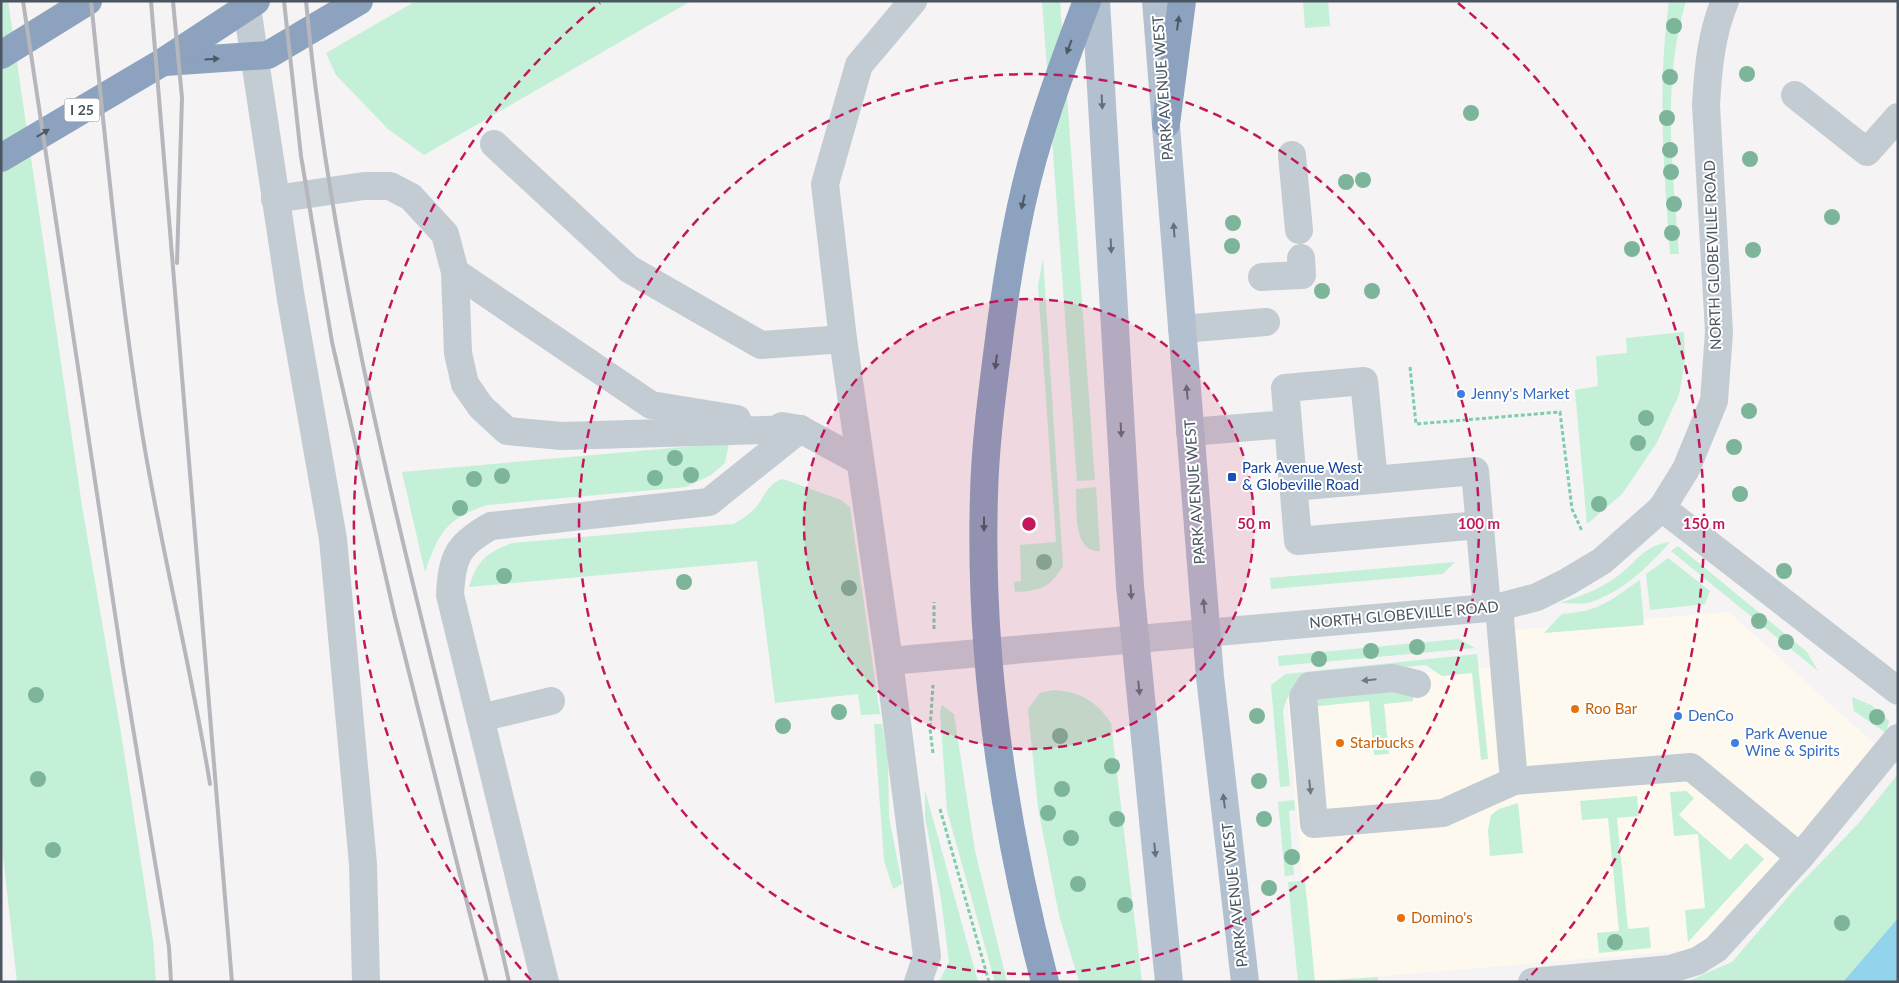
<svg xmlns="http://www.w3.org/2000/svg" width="1899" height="983" font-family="Lato,sans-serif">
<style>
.commercial{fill:#fdf9ef}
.green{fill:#c3f0d7}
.water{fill:#92d4ec}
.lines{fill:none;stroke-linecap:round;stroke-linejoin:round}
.path{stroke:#7bcea9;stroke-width:3;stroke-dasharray:4 2.5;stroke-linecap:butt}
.minor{stroke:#c4ccd3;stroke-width:28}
.major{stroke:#b3c0d0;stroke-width:28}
.highway{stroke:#8ca2bf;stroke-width:28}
.rail{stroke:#b5b7bc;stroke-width:4}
.tree{fill:#7db59b}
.oneway{fill:#4d5965}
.oneway2{fill:#64707c}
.oneway3{fill:#6f7982}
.ring{fill:none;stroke:#c2185b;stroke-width:2.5;stroke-dasharray:9 6}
.shop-dot{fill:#3f7fe0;stroke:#fff;stroke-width:2}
.transit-dot{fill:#1a4fb4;stroke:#fff;stroke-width:2}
.food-dot{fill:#e8710a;stroke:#fff;stroke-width:2}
.labels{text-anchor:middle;stroke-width:4;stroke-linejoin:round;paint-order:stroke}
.shield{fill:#fff;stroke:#808890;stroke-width:1}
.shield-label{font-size:14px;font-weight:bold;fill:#4a5560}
.street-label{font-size:15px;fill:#4a5560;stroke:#fff}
.shop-label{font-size:15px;fill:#366cbe;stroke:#fff;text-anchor:start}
.transit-label{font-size:15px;fill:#164399;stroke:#fff;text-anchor:start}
.food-label{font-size:15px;fill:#c56008;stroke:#fff;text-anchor:start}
.centre{fill:#c2185b;stroke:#fff;stroke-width:2.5}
.ring-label{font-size:15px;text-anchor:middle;font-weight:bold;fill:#c2185b;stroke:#fff;stroke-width:4;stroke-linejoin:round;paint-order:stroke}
</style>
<rect width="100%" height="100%" fill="#f5f3f3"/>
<polygon class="commercial" points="1729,612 1883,752 1704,949 1311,982 1286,684 1514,665 1512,630"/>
<g class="green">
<polygon points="1,1 8,1 82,506 121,733 153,940 156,982 17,982 1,837"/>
<polygon points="416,1 691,1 424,155 388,129 336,75 326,53"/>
<polygon points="1042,1 1060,1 1095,480 1077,481"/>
<polygon points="1303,1 1328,1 1330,26 1305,28"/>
<path d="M1669,1h17c-25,84 -13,167 -7,253h-9c-6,-87 -13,-165 -1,-253z"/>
<path d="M1043,258l20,308c-13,22 -23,25 -48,26l-1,-10 7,-1 -1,-36 36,-3 -18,-256z"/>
<polygon points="1684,332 1685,360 1679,395 1656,444 1622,494 1587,524 1575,390 1598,386 1596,356 1627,353 1626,338"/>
<path d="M729,443l-4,20 -14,12 -25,12 -199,18c-41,14 -48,27 -62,67l-23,-100z"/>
<path d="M783,479l58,21 9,7 30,207 -19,1 -3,-21 -83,9 -18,-142 -288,26c9,-28 17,-33 43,-44l221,-19c8,-4 16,-9 23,-17 9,-11 12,-24 27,-28z"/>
<path d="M1096,487l4,64c-28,2 -23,-44 -24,-62z"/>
<path d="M1670,542c-21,24 -48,50 -79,60 -9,3 -22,1 -31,1 21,-7 41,-14 59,-28 21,-16 24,-29 51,-33z"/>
<polygon points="1678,546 1807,652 1818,671 1671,551"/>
<polygon points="1668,558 1710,591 1705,604 1650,610 1646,574"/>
<polygon points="1455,562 1443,574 1271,589 1270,578"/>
<path d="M1640,580l4,45 -100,8 18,-19c39,-3 47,-13 78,-34z"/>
<polygon points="1459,639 1475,648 1279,666 1278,656"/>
<path d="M1477,654l11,105 -7,1 -9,-87 -30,3 -16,-11 -117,11c-15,10 -22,18 -26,35l7,75 -10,1 -9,-102 15,-11z"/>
<polygon points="1394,686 1413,695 1413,701 1384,704 1389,754 1374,755 1369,701 1310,707 1317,692"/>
<path d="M1053,690c27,2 42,10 58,33l31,259h-63l-20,-67 -21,-107 -10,-99 12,-16z"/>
<polygon points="1852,697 1871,705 1889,721 1886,733 1854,711"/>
<polygon points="942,705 954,714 975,851 1007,982 995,982 947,811 940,711"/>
<polygon points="874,724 882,724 888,759 889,817 902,884 893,889 884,860"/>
<polygon points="1898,774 1898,918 1843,982 1686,982 1732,962 1794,890 1858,824"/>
<polygon points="925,790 978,982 939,982 949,962 941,899 925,818"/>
<polygon points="1686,791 1694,798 1679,815 1730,860 1746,843 1764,859 1688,942 1685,910 1705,908 1698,834 1674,836 1670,792"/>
<polygon points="1637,796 1639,816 1617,818 1628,929 1649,927 1651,948 1599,953 1597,933 1619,931 1608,818 1582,820 1580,801"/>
<polygon points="1294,800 1295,810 1289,811 1294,875 1285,876 1278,802"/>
<polygon points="1518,803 1523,853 1490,856 1488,830 1491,815 1499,809"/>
<polygon points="1305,881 1315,981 1378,977 1378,982 1298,982 1288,882"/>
</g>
<polygon class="water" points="1898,918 1898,982 1843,982"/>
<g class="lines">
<g class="path">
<polyline points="1410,367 1416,424 1560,412 1572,509 1582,531"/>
<polyline points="934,629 934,602"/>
<polyline points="933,753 930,729 933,685"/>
<polyline points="940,809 989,982"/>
</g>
<g class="minor">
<polyline points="246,1 291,299 333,539 363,864 366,982"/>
<polyline points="913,1 859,65 825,184 843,339 889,661 927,956 918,982"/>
<polyline points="1795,95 1867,152 1898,117"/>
<polyline points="494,144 629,269 761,345 843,339"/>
<polyline points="1292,155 1299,230"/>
<polyline points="275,199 364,186 390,186 411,197 445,234 455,272 458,353 465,384 481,407 507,431 562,436 800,429"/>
<polyline points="455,272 651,405 737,419"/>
<polyline points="1262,277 1302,275 1301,258"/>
<polyline points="1182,329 1266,322"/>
<polyline points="782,426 800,429 859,461"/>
<polyline points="1190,432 1288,424"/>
<polyline points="1374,480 1364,381 1285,388 1298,541 1480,525"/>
<polyline points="1293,487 1475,471 1487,608"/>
<polyline points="1662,508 1898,691"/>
<polyline points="1499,607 1514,781"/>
<path d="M889,661l610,-54 38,-10 30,-15 35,-21 60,-53 24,-39 28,-68 5,-69 -13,-227c2,-35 5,-71 19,-104"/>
<polyline points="1417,684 1393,678 1310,686 1303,697 1314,824 1443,813 1514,781 1691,767 1800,857 1898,738"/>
<polyline points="480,718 551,701"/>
<path d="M545,982l-95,-387c2,-38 7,-50 41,-69l218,-24 91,-73"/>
<polyline points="1532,982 1671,969 1697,961 1716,949 1800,857"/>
</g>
<g class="major">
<polyline points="1096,1 1130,586 1169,982"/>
<polyline points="1156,1 1210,677 1245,982"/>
</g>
<g class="highway">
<polyline points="1,55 88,1"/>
<polyline points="165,62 268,55 359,1"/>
<polyline points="1166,124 1182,1"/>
<polyline points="1,158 163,62 256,1"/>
<path d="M1045,982c-42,-160 -66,-322 -61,-487 1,-46 7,-93 13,-140 8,-66 18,-133 36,-197 15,-53 34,-105 54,-157"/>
</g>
<g class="rail">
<polyline points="23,1 123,667 169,947 171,982"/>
<path d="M91,1c15,144 28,288 51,431 19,118 49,234 68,352"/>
<polyline points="151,1 232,982"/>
<polyline points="173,1 182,98 177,263"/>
<polyline points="284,1 301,156 332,342 395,617 487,982"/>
<path d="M306,1c31,334 130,655 203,981"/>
</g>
</g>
<g class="tree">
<circle cx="1674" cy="26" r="8"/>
<circle cx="1747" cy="74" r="8"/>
<circle cx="1670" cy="77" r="8"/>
<circle cx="1471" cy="113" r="8"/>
<circle cx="1667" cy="118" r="8"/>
<circle cx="1670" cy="150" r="8"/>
<circle cx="1750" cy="159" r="8"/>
<circle cx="1671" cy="172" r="8"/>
<circle cx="1363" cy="180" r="8"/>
<circle cx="1346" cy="182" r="8"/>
<circle cx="1674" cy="204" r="8"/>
<circle cx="1832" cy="217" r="8"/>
<circle cx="1233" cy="223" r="8"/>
<circle cx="1672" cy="233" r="8"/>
<circle cx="1232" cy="246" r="8"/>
<circle cx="1632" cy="249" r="8"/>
<circle cx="1753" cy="250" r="8"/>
<circle cx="1322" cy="291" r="8"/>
<circle cx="1372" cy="291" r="8"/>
<circle cx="1749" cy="411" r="8"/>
<circle cx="1646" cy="418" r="8"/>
<circle cx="1638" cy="443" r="8"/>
<circle cx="1734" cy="447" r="8"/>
<circle cx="675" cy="458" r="8"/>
<circle cx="691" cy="475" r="8"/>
<circle cx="502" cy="476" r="8"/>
<circle cx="655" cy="478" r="8"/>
<circle cx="474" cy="479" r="8"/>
<circle cx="1740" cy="494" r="8"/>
<circle cx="1599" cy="504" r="8"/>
<circle cx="460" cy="508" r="8"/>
<circle cx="1044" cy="562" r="8"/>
<circle cx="1784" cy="571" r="8"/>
<circle cx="504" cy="576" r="8"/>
<circle cx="684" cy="582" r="8"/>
<circle cx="849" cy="588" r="8"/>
<circle cx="1759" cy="621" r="8"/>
<circle cx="1786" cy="642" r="8"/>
<circle cx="1417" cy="647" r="8"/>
<circle cx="1371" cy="651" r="8"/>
<circle cx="1319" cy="659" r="8"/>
<circle cx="36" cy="695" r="8"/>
<circle cx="839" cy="712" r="8"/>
<circle cx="1257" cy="716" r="8"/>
<circle cx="1877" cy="717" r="8"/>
<circle cx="783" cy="726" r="8"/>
<circle cx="1060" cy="736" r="8"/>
<circle cx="1112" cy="766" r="8"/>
<circle cx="38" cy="779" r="8"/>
<circle cx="1259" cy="781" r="8"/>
<circle cx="1062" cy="789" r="8"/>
<circle cx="1048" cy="813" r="8"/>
<circle cx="1117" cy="819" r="8"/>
<circle cx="1264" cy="819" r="8"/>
<circle cx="1071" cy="838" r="8"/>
<circle cx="53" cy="850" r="8"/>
<circle cx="1292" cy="857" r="8"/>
<circle cx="1078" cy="884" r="8"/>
<circle cx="1269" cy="888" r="8"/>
<circle cx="1125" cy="905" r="8"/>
<circle cx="1842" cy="923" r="8"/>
<circle cx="1615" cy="942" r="8"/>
</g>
<defs><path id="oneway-solid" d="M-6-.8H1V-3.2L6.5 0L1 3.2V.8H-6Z" transform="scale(1.25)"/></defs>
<g class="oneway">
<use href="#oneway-solid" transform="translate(1178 23) rotate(-82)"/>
<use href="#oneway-solid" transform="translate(1069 47) rotate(110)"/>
<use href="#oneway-solid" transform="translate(212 59) rotate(-4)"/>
<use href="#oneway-solid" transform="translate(43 133) rotate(-31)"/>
<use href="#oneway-solid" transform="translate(1023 202) rotate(103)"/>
<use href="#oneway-solid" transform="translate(996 362) rotate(97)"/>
<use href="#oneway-solid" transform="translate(984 524) rotate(90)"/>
</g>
<g class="oneway2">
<use href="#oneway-solid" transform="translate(1102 102) rotate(87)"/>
<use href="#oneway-solid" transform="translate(1174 230) rotate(-94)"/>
<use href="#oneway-solid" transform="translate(1111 246) rotate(87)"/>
<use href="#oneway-solid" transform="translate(1187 392) rotate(-95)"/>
<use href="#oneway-solid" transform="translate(1121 430) rotate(87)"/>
<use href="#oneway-solid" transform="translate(1131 592) rotate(86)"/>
<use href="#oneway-solid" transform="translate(1204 606) rotate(-95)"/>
<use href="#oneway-solid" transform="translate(1139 688) rotate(84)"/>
<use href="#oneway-solid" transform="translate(1224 801) rotate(-97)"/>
<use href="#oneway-solid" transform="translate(1155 850) rotate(84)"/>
</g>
<g class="oneway3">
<use href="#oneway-solid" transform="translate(1369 680) rotate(174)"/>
<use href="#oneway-solid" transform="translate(1310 787) rotate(84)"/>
</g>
<circle cx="1029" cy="524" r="225" fill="#c2185b" fill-opacity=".12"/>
<g class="ring">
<circle cx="1029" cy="524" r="225"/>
<circle cx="1029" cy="524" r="450"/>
<path d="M531 980A675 675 0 0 1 600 3M1458 3A675 675 0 0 1 1527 980"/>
</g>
<g class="shop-dot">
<circle cx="1461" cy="394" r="5"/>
<circle cx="1678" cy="716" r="5"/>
<circle cx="1735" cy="743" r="5"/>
</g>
<rect class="transit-dot" x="1227" y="472" width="10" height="10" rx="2.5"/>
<g class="food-dot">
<circle cx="1575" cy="709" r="5"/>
<circle cx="1340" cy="743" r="5"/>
<circle cx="1401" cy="918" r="5"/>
</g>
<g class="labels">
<rect class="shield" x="64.5" y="98.5" width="35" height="23" rx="4"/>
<g class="shield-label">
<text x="82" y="115">I 25</text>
</g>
<g class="street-label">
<text transform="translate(1163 88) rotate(-94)" y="5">PARK AVENUE WEST</text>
<text transform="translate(1713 255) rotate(-92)" y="5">NORTH GLOBEVILLE ROAD</text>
<text transform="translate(1195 492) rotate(-94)" y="5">PARK AVENUE WEST</text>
<text transform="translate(1404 615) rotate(-5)" y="5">NORTH GLOBEVILLE ROAD</text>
<text transform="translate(1235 895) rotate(-96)" y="5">PARK AVENUE WEST</text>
</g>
<g class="shop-label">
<text x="1471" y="399">Jenny's Market</text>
<text x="1688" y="721">DenCo</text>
<text x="1745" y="739">Park Avenue<tspan x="1745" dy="17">Wine &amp; Spirits</tspan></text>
</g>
<g class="transit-label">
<text x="1242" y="473">Park Avenue West<tspan x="1242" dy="17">&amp; Globeville Road</tspan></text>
</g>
<g class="food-label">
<text x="1585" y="714">Roo Bar</text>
<text x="1350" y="748">Starbucks</text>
<text x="1411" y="923">Domino's</text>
</g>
</g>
<circle cx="1029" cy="524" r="8" class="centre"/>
<g class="ring-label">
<text x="1254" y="529">50 m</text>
<text x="1479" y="529">100 m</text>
<text x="1704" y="529">150 m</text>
</g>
<rect width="1899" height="983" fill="none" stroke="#4a5560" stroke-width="5"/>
</svg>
